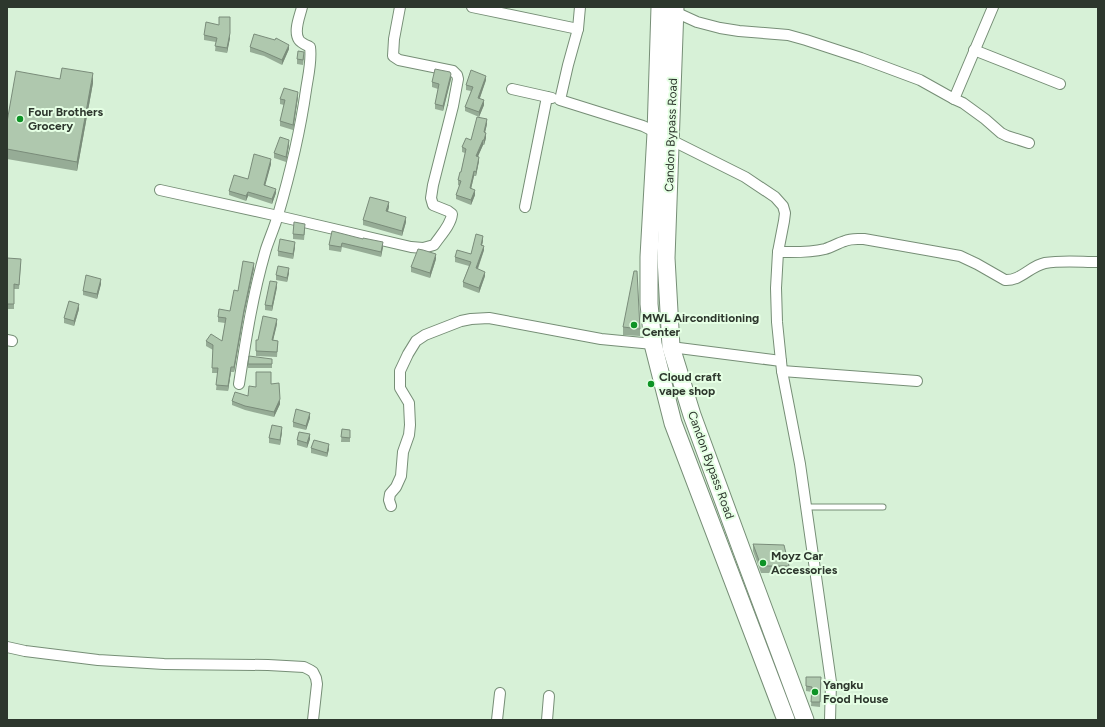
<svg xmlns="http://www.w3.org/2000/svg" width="1105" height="727" font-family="Figtree,sans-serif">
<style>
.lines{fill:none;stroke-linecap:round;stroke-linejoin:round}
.service-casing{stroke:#768e76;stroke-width:7}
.minor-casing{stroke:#768e76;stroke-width:12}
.trunk-casing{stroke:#768e76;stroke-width:19}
.service{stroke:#fff;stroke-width:5}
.minor{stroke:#fff;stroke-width:10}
.trunk{stroke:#fff;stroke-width:17}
.wall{fill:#96ac96}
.shaded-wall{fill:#7a8c7a}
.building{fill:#afc8ae;stroke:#7a8c7a}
.poi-dot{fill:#0e9326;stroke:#e5ffe4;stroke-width:1.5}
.labels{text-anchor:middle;stroke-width:4;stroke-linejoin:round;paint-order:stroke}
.poi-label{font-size:12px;font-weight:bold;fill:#2d372d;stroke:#e5ffe4;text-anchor:start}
.street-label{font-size:12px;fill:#2d372d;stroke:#e5ffe4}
</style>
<rect width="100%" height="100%" fill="#d7f1d7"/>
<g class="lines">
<g class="service-casing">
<polyline id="service" points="805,507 883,507"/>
</g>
<g class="minor-casing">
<g id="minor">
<polyline points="472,7 578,29"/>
<polyline points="580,7 578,29 568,65 560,100 643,126 745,177 775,197 783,206 785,213 784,221 778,252 776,288 777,322 782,371 800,464 831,682 830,720"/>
<polyline points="672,9 675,12 697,22 720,28 739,31 788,35 806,40 861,58 920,80 954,99 993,7"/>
<polyline points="974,50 1060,84"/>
<polyline points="512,89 552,98"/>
<polyline points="954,99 963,103 985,119 1001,133 1007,136 1029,143"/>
<path d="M160,190l118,26 133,31 12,1 11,-3c6,-9 17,-20 18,-31l-4,-3 -15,-6 -2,-7 2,-13 20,-79 5,-27 -1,-4 -4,-4 -54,-11 -6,-4 1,-17 6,-32"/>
<polyline points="525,207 547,97"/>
<path d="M778,252c16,0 31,1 47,-3 7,-2 13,-6 20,-8 6,-3 13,-2 19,-2l96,17 17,8 28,16c16,1 25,-14 40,-17 17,-3 36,-1 53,-1"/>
<polyline points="7,340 12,341"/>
<polyline points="671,347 781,361"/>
<polyline points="782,371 917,381"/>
<path d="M239,384c7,-46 14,-91 27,-135 4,-12 9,-23 12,-34 12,-41 22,-83 28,-125 2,-14 6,-29 4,-43 -4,-2 -9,-4 -11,-7 -6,-9 1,-24 3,-33"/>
<polyline points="391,506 389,500 390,494 396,487 401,476 403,452 409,435 410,425 409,403 400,388 400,371 408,354 416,341 425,335 461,321 471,319 489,318 601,339 653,344"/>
<polyline points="7,647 25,651 98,660 164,664 268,665 304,667 310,670 313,672 316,678 317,684 313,720"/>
<polyline points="497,720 500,693"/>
<polyline points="547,720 549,696"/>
</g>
</g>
<g class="trunk-casing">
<g id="trunk">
<polyline points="660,7 656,133 649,257 649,304 653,344 673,423 786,720"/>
<polyline points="675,7 666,258 671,347 692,415 742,551 805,720"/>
</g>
</g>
<use href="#service" class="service"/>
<use href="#minor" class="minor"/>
<use href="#trunk" class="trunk"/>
</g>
<g class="wall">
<polygon points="204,35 230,38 227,53 215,51 216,42 204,40"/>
<polygon points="250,47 289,49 282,65 264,56 250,52"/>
<polygon points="304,57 303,65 297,64 297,59"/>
<polygon points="60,79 93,83 77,171 7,159 7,122"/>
<polygon points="451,79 443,111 435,109 435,104 438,89 432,87 432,82"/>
<polygon points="486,80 480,98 484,105 479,117 465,111 465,107 471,91 466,90 466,85"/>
<polygon points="298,97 293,130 280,126 280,121 284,105 280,104 280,99"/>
<polygon points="487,124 485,132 486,138 484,145 483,145 478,156 479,161 476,176 474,176 471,189 475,195 471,205 456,199 456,195 460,186 458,185 458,180 461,172 465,153 462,152 462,147 471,140"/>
<polygon points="289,145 286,162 274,158 274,153"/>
<polygon points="271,164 265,185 276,193 272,204 248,196 246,201 229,195 229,191 248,179"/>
<polygon points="389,207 388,212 406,222 402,236 363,225 363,220"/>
<polygon points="305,229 304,240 293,239 293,234"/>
<polygon points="363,239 383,247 381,257 342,247 341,252 329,250 329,245"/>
<polygon points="483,241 482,245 484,250 478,269 485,276 479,293 463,287 463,282 469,266 455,262 455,257 471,254"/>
<polygon points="295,247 293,259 278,256 278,251"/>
<polygon points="7,258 21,263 19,289 14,289 14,309 7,309"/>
<polygon points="436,259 430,278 411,272 411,267"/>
<polygon points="254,268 244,314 234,372 231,372 228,391 216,390 218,373 212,373 213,350 206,346 206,341 222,341 225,323 218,322 218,317 230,311 238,291"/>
<polygon points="289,273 287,282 276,280 276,275"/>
<polygon points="101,284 97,299 83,295 83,291"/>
<polygon points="277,287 272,311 265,310 265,305"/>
<polygon points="79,309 74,326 64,323 64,318"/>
<polygon points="277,324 273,340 278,341 277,357 256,356 256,340 258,340"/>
<polygon points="623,327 640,329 640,336 623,335"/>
<polygon points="272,359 272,368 248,368 248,364"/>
<polygon points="271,384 280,404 274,417 245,410 232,405 232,401 248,396 256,387"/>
<polygon points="310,418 306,430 293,427 293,422"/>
<polygon points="342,429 350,430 350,442 341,442"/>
<polygon points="282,432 280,445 269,443 269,438"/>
<polygon points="310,439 307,448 297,445 297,440"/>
<polygon points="311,448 329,449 327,457 311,453"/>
<polygon points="753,544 789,566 789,573 761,573 753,551"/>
<polygon points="806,677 821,677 820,707 811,706 812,692 806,691"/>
</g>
<g class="shaded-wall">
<polygon points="230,33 230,38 227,53 227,48"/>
<polygon points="289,45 289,49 282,65 282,60"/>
<polygon points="93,73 93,83 77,171 77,162"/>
<polygon points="451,74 451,79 443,111 443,106"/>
<polygon points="486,76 486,80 478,103 478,98"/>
<polygon points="298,92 298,97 293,130 293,125"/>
<polygon points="484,100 484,105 479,117 479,112"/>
<polygon points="487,119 487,124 484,137 484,132"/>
<polygon points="486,133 486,138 484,145 484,140"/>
<polygon points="289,140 289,145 286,162 286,157"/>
<polygon points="483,140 483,145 476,161 476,156"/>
<polygon points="479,157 479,161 476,176 476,172"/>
<polygon points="271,159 271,164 264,190 264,185"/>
<polygon points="474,171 474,176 470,193 470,188"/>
<polygon points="276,189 276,193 272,204 272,199"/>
<polygon points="475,190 475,195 471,205 471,200"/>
<polygon points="248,192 248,196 246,201 246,196"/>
<polygon points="389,202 389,207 386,216 386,211"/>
<polygon points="406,217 406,222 402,236 402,231"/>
<polygon points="483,236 483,241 481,249 481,245"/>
<polygon points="295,242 295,247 293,259 293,254"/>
<polygon points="383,242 383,247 381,257 381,252"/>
<polygon points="484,246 484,250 476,273 476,268"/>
<polygon points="436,254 436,259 430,278 430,273"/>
<polygon points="254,263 254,268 244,314 234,372 234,367 244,310"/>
<polygon points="289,268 289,273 287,282 287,278"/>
<polygon points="485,272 485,276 479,293 479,288"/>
<polygon points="101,279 101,284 97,299 97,294"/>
<polygon points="277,282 277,287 272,311 272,306"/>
<polygon points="79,304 79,309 74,326 74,321"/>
<polygon points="277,319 277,324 272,345 272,340"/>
<polygon points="231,367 231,372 228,391 228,386"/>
<polygon points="280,399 280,404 274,417 274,412"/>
<polygon points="310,413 310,418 306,430 306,426"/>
<polygon points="282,427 282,432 280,445 280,440"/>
<polygon points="310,434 310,439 307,448 307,443"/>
<polygon points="329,444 329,449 327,457 327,453"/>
</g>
<g class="building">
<polygon points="219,17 230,17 230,33 227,48 215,46 217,38 204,35 206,22 219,25"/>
<polygon points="254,34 275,40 276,38 289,45 282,60 264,52 250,47"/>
<polygon points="298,51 304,52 303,60 297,59"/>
<polygon points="62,68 93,73 77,162 7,149 7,122 16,71 60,79"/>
<polygon points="435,69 450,72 451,74 443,106 435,104 439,84 432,82"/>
<polygon points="471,70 486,76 478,98 484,100 479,112 465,107 473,87 466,85"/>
<polygon points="284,88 298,92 293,125 280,121 285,100 280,99"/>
<polygon points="477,117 487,119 484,132 486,133 484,140 483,140 476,156 479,157 476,172 474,171 470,188 475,190 471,200 456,195 461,181 458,180 460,172 461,172 466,149 462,147 466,138 471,140"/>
<polygon points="280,137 289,140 286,157 274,153"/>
<polygon points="254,154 271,159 264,185 276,189 272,199 248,192 246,196 229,191 234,175 248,179"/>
<polygon points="370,197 389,202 386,211 406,217 402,231 363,220"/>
<polygon points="294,222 305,224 304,235 293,234"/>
<polygon points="332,231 363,239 363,238 383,242 381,252 342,243 341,247 329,245"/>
<polygon points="476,234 483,236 481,245 484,246 476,268 485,272 479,288 463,282 471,262 455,257 457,250 471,254"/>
<polygon points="280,239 295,242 293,254 278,251"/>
<polygon points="418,249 423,250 436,254 430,273 411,267"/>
<polygon points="7,258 21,259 19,285 14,284 14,304 7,304"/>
<polygon points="243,261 254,263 244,310 234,367 231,367 228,386 216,385 218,368 212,368 213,345 206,341 211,334 222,341 226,318 218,317 219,309 230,311 234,290 238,291"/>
<polygon points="278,266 289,268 287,278 276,275"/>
<polygon points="634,271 637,271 640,329 623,327"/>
<polygon points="86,275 101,279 97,294 83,291"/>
<polygon points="270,281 277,282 272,306 265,305"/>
<polygon points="69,301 79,304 74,321 64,318"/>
<polygon points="263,316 277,319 272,340 278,341 277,352 256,351 256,340 258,340"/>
<polygon points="249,356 272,359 272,364 248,364"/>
<polygon points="256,372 271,372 271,384 279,383 280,399 274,412 245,406 232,401 235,392 248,396 249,386 256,387"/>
<polygon points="296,409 310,413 306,426 293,422"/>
<polygon points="272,425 282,427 280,440 269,438"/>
<polygon points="342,429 350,430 350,438 341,437"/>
<polygon points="299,432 310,434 307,443 297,440"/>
<polygon points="314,440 329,444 327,453 311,448"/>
<polygon points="753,544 784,545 789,566 761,566"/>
<polygon points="806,677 821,677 820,702 811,702 812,687 806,686"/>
</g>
<g class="poi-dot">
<circle cx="20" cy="119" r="4"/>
<circle cx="634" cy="325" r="4"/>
<circle cx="651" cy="384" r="4"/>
<circle cx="763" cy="563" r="4"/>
<circle cx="815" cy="692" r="4"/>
</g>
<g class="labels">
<g class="poi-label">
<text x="28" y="116">Four Brothers<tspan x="28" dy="14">Grocery</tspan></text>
<text x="642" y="322">MWL Airconditioning<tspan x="642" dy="14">Center</tspan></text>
<text x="659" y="381">Cloud craft<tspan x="659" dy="14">vape shop</tspan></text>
<text x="771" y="560">Moyz Car<tspan x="771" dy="14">Accessories</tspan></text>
<text x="823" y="689">Yangku<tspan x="823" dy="14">Food House</tspan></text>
</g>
<g class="street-label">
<text transform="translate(671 135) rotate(-88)" y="4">Candon Bypass Road</text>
<text transform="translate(711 465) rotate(70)" y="4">Candon Bypass Road</text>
</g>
</g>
<rect width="1105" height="727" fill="none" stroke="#2d372d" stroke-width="16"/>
</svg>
